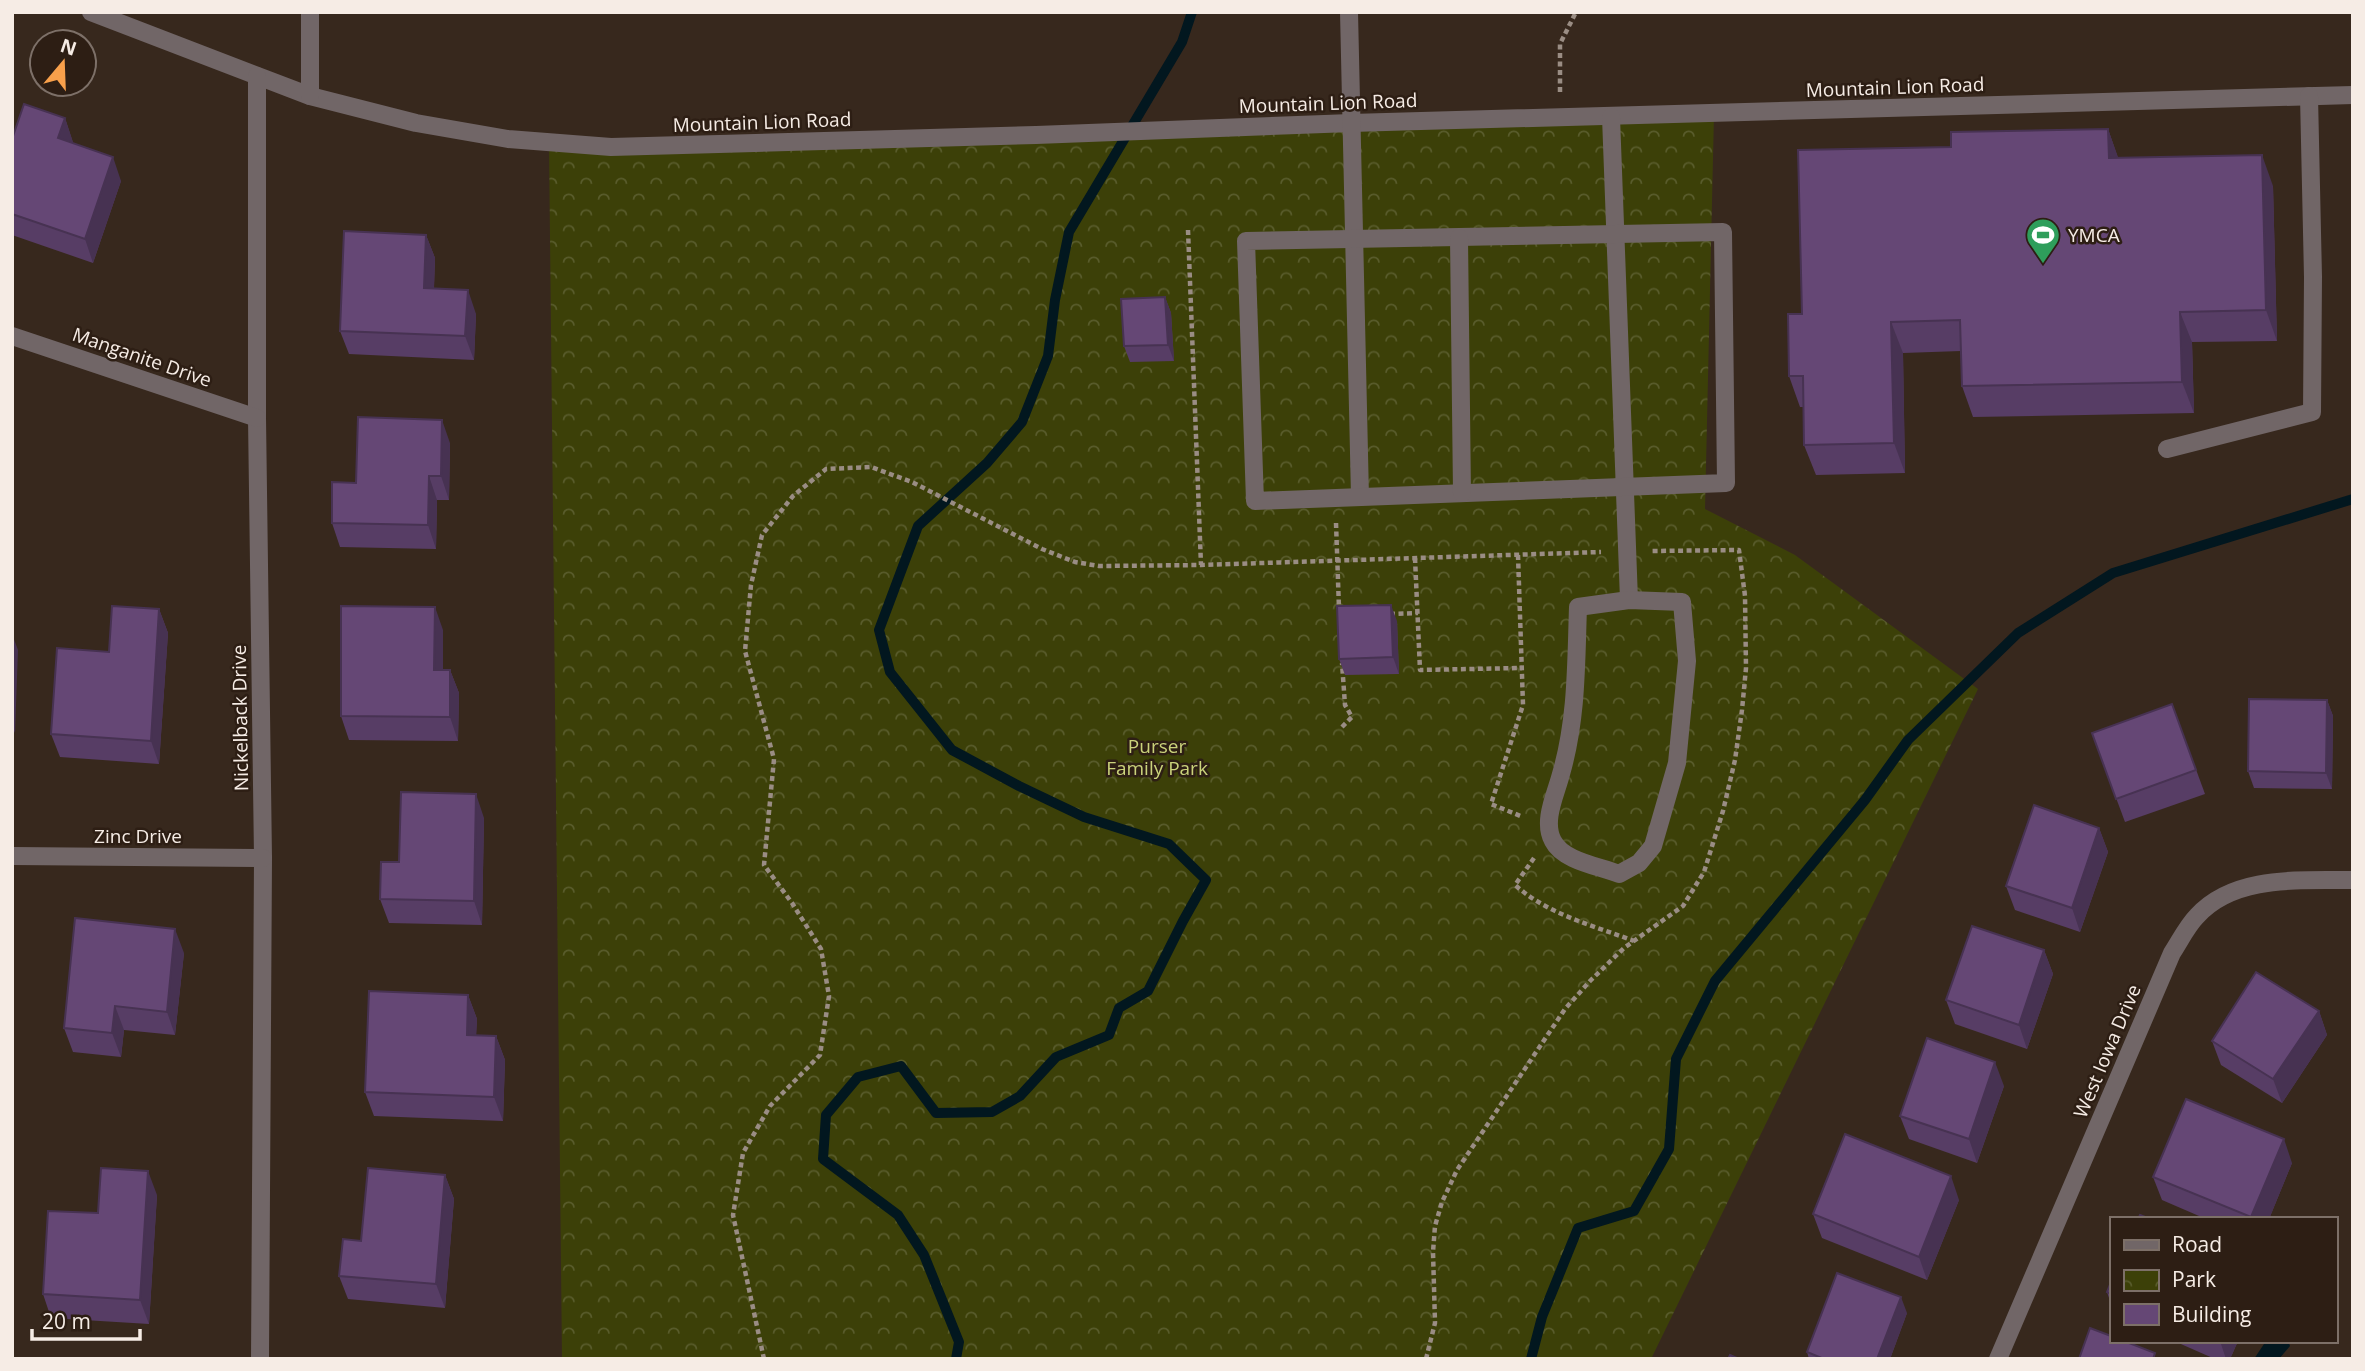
<svg xmlns="http://www.w3.org/2000/svg" width="2365" height="1371" font-family="'Open Sans',sans-serif">
<style>
.park{fill:url(#park-crowns)}
.water{fill:#02171f}
.lines{fill:none;stroke-linecap:round;stroke-linejoin:round}
.stream{stroke:#02171f;stroke-width:10}
.path{stroke:#9a8d84;stroke-width:4.5;stroke-dasharray:5 3.5;stroke-linecap:butt}
.minor{stroke:#716667;stroke-width:18}
.wall{fill:#573d65}
.shaded-wall{fill:#473252}
.building{fill:#654775;stroke:#473252;stroke-width:2}
.labels{text-anchor:middle;stroke-width:5;stroke-linejoin:round;paint-order:stroke}
.street-label{font-size:19px;fill:#f6ece5;stroke:#2d1e14}
.poi-label{font-size:19px;fill:#f6ece5;stroke:#2d1e14;text-anchor:start}
.park-label{font-size:19px;fill:#cad27b;stroke:#2d1e14}
</style>
<defs>
<pattern id="park-crowns" width="20" height="18" patternUnits="userSpaceOnUse" patternTransform="scale(1.75)"><rect width="20" height="18" fill="#3c4008"/><path d="M2 6a3 3 0 1 1 6 0M12 15a3 3 0 1 1 6 0" fill="none" stroke="#595c2c"/></pattern>
</defs>
<rect width="100%" height="100%" fill="#37281d"/>
<polygon class="park" points="1714,114 1705,509 1795,555 1978,689 1651,1359 562,1359 549,142"/>
<polygon class="water" points="2266,1341 2288,1341 2290,1346 2279,1359 2254,1359"/>
<g class="lines">
<g class="stream">
<polyline points="956,1359 959,1342 924,1255 898,1215 823,1159 826,1115 858,1077 901,1066 936,1113 992,1112 1020,1096 1056,1057 1109,1035 1119,1008 1148,991 1183,921 1206,880 1169,844 1084,817 1019,786 952,750 890,672 879,630 918,526 987,463 1022,422 1048,356 1055,300 1069,232 1182,42 1192,12"/>
<polyline points="1531,1359 1542,1317 1578,1228 1634,1211 1669,1149 1676,1059 1715,981 1865,800 1908,740 2018,633 2113,573 2353,499"/>
</g>
<g class="path">
<polyline points="1560,92 1560,44 1576,12"/>
<polyline points="1188,230 1201,565"/>
<polyline points="1336,523 1339,609"/>
<polyline points="1518,555 1523,705 1491,804 1523,817"/>
<polyline points="1415,558 1420,670 1522,668"/>
<polyline points="1390,614 1418,613"/>
<polyline points="1342,727 1352,717 1345,705 1342,663"/>
<path d="M1534,858l-19,27c34,30 77,40 119,56"/>
<polyline points="764,1359 733,1215 743,1153 770,1106 820,1055 829,996 821,949 792,903 764,865 774,759 745,651 751,585 762,535 793,496 826,469 871,467 912,482 1042,549 1075,562 1099,566 1201,565 1601,552"/>
<polyline points="1426,1359 1435,1323 1433,1252 1435,1226 1442,1202 1457,1170 1565,1009 1590,981 1624,948 1683,906 1704,872 1723,811 1735,760 1742,710 1746,668 1745,596 1739,550 1652,551"/>
</g>
<g class="minor">
<polyline points="91,12 310,96 416,123 508,139 611,147 1036,135 1351,123 2353,95"/>
<polyline points="310,12 310,96"/>
<polyline points="1349,12 1360,497"/>
<polyline points="257,76 257,418 263,858 260,1359"/>
<polyline points="1611,117 1629,600"/>
<polygon points="1723,232 1726,483 1255,501 1246,241"/>
<polyline points="1459,238 1462,493"/>
<polyline points="12,336 257,418"/>
<polyline points="2167,449 2312,412 2313,277 2309,96"/>
<path d="M1629,600l53,2 5,59 -10,102 -24,83 -14,17 -20,11c-20,-8 -56,-13 -66,-33 -11,-20 3,-47 8,-67 16,-55 15,-110 17,-167z"/>
<polyline points="12,856 263,858"/>
<path d="M1998,1359l174,-406c8,-12 15,-27 25,-37 38,-42 105,-35 156,-36"/>
</g>
</g>
<g class="wall">
<polygon points="65,118 73,143 121,181 93,263 12,235 12,139"/>
<polygon points="2108,129 2118,158 2273,186 2277,341 2192,342 2194,413 1973,417 1962,386 1961,351 1903,353 1905,473 1816,475 1804,445 1804,407 1800,407 1789,376 1802,314 1951,147"/>
<polygon points="426,235 435,258 434,289 476,314 474,360 349,354 340,331"/>
<polygon points="1165,297 1171,313 1174,361 1130,362 1124,346"/>
<polygon points="450,443 449,500 437,500 436,549 340,547 332,523 356,483"/>
<polygon points="159,609 168,633 159,764 60,757 51,734 109,652"/>
<polygon points="1397,621 1399,674 1345,675 1339,659"/>
<polygon points="443,630 443,670 450,670 459,693 458,741 349,740 341,716"/>
<polygon points="2327,700 2333,716 2332,789 2254,788 2248,771"/>
<polygon points="2172,704 2205,794 2125,822 2092,733"/>
<polygon points="484,818 482,925 389,923 380,899 399,862"/>
<polygon points="2099,828 2108,852 2080,932 2015,910 2006,886"/>
<polygon points="2044,950 2053,974 2027,1049 1955,1024 1946,1000"/>
<polygon points="184,953 175,1035 124,1030 121,1057 73,1052 64,1028"/>
<polygon points="468,995 477,1019 476,1035 496,1036 505,1060 503,1121 374,1116 365,1092"/>
<polygon points="2319,1011 2327,1035 2282,1103 2221,1065 2212,1041"/>
<polygon points="2004,1086 1977,1163 1909,1139 1900,1116"/>
<polygon points="2292,1163 2269,1219 2206,1219 2162,1200 2153,1177"/>
<polygon points="445,1175 454,1199 445,1308 348,1299 339,1276 361,1241"/>
<polygon points="157,1195 149,1324 51,1318 43,1294"/>
<polygon points="1959,1200 1927,1280 1822,1238 1813,1214"/>
<polygon points="2111,1282 2111,1304 2107,1292"/>
<polygon points="1907,1313 1890,1359 1809,1359 1807,1352"/>
<polygon points="2174,1341 2238,1341 2230,1359 2215,1359"/>
</g>
<g class="shaded-wall">
<polygon points="65,118 73,142 67,162 58,138"/>
<polygon points="2108,129 2119,160 2109,158"/>
<polygon points="2262,155 2273,186 2277,341 2266,310"/>
<polygon points="113,157 121,181 93,263 85,239"/>
<polygon points="426,235 435,258 433,312 424,288"/>
<polygon points="468,290 476,314 474,360 465,336"/>
<polygon points="1165,297 1171,313 1174,361 1168,345"/>
<polygon points="2180,312 2192,342 2194,413 2182,382"/>
<polygon points="1891,322 1903,353 1905,473 1894,443"/>
<polygon points="442,420 450,443 449,500 441,476"/>
<polygon points="429,476 437,500 436,549 428,525"/>
<polygon points="1391,605 1397,621 1399,674 1393,657"/>
<polygon points="435,607 443,630 443,694 434,670"/>
<polygon points="159,609 168,633 159,764 151,741"/>
<polygon points="12,634 18,650 15,733 12,726"/>
<polygon points="450,670 459,693 458,741 450,717"/>
<polygon points="2327,700 2333,716 2332,789 2326,773"/>
<polygon points="476,794 484,818 482,925 474,901"/>
<polygon points="2099,828 2108,852 2080,932 2072,908"/>
<polygon points="175,929 184,953 175,1035 167,1012"/>
<polygon points="2044,950 2053,974 2027,1049 2019,1025"/>
<polygon points="468,995 477,1019 475,1059 467,1035"/>
<polygon points="115,1006 124,1030 121,1057 112,1033"/>
<polygon points="2319,1011 2327,1035 2282,1103 2273,1079"/>
<polygon points="496,1036 505,1060 503,1121 494,1097"/>
<polygon points="1995,1062 2004,1086 1977,1163 1969,1139"/>
<polygon points="2284,1139 2292,1163 2269,1219 2252,1219 2251,1217"/>
<polygon points="148,1171 157,1195 149,1324 140,1300"/>
<polygon points="445,1175 454,1199 445,1308 436,1284"/>
<polygon points="1951,1176 1959,1200 1927,1280 1919,1257"/>
<polygon points="1901,1297 1907,1313 1890,1359 1877,1359"/>
<polygon points="2220,1341 2238,1341 2230,1359 2226,1359"/>
</g>
<g class="building">
<polygon points="24,104 65,118 58,138 113,157 85,239 12,214 12,139"/>
<polygon points="2108,129 2109,158 2262,155 2266,310 2180,312 2182,382 1962,386 1960,320 1891,322 1894,443 1804,445 1803,376 1789,376 1788,314 1802,314 1798,150 1951,147 1951,132"/>
<polygon points="344,231 426,235 424,288 468,290 465,336 340,331"/>
<polygon points="1165,297 1168,345 1124,346 1121,299"/>
<polygon points="358,417 442,420 441,476 429,476 428,525 332,523 332,482 356,483"/>
<polygon points="1391,605 1393,657 1339,659 1337,606"/>
<polygon points="112,606 159,609 151,741 51,734 57,648 109,652"/>
<polygon points="341,606 435,607 434,670 450,670 450,717 341,716"/>
<polygon points="2249,699 2327,700 2326,773 2248,771"/>
<polygon points="2172,704 2196,770 2116,799 2092,733"/>
<polygon points="401,792 476,794 474,901 380,899 381,862 399,862"/>
<polygon points="2034,805 2099,828 2072,908 2006,886"/>
<polygon points="75,918 175,929 167,1012 115,1006 112,1033 64,1028"/>
<polygon points="1972,926 2044,950 2019,1025 1946,1000"/>
<polygon points="2256,972 2319,1011 2273,1079 2212,1041"/>
<polygon points="369,991 468,995 467,1035 496,1036 494,1097 365,1092"/>
<polygon points="1927,1038 1995,1062 1969,1139 1900,1116"/>
<polygon points="2186,1099 2284,1139 2251,1217 2153,1177"/>
<polygon points="1845,1134 1951,1176 1919,1257 1813,1214"/>
<polygon points="101,1168 148,1171 140,1300 43,1294 48,1211 98,1213"/>
<polygon points="368,1168 445,1175 436,1284 339,1276 343,1239 361,1241"/>
<polygon points="2140,1215 2150,1219 2138,1219"/>
<polygon points="1837,1273 1901,1297 1877,1359 1824,1359 1807,1352"/>
<polygon points="2111,1282 2111,1294 2107,1292"/>
<polygon points="2090,1328 2111,1336 2111,1341 2124,1341 2155,1353 2153,1359 2079,1359"/>
<polygon points="1730,1355 1739,1359 1728,1359"/>
</g>
<defs>
<g id="stadium-pin" transform="scale(1.75)"><path d="M0 17L-7.5 6A9.5 9.5 0 1 1 7.5 6Z" fill="#2e9e5b" stroke="#2d1e14"/><path d="M0-5a6.5 5 0 1 0 0 10a6.5 5 0 1 0 0-10ZM-3.5-1.8h7v3.6h-7Z" fill="#fff"/></g>
</defs>
<g fill-rule="evenodd">
<use href="#stadium-pin" x="2043" y="235"/>
</g>
<g class="labels">
<g class="street-label">
<text transform="translate(1895 87) rotate(-2)" y="7">Mountain Lion Road</text>
<text transform="translate(1328 103) rotate(-2)" y="7">Mountain Lion Road</text>
<text transform="translate(762 122) rotate(-2)" y="7">Mountain Lion Road</text>
<text transform="translate(142 357) rotate(19)" y="7">Manganite Drive</text>
<text transform="translate(240 718) rotate(-91)" y="7">Nickelback Drive</text>
<text x="138" y="843">Zinc Drive</text>
<text transform="translate(2107 1051) rotate(-67)" y="7">West Iowa Drive</text>
</g>
<g class="poi-label">
<text x="2068" y="242">YMCA</text>
</g>
<g class="park-label">
<text x="1157" y="753">Purser<tspan x="1157" dy="22">Family Park</tspan></text>
</g>
</g>
<rect width="2365" height="1371" fill="none" stroke="#f6ece5" stroke-width="28"/>
<rect x="2110" y="1217" width="228" height="126" fill="#2d1e14" stroke="#7d7068" stroke-width="2"/>
<rect x="2124" y="1240" width="35" height="10" fill="#716667" stroke="#7d7068" stroke-width="2"/>
<text x="2172" y="1252" font-size="21" fill="#f6ece5">Road</text>
<rect x="2124" y="1270" width="35" height="21" fill="url(#park-crowns)" stroke="#7d7068" stroke-width="2"/>
<text x="2172" y="1287" font-size="21" fill="#f6ece5">Park</text>
<rect x="2124" y="1304" width="35" height="21" fill="#654775" stroke="#7d7068" stroke-width="2"/>
<text x="2172" y="1322" font-size="21" fill="#f6ece5">Building</text>
<g transform="translate(63 63) rotate(19)"><circle r="33" fill="#2d1e14" stroke="#7d7068" stroke-width="2"/>
<path d="M0-5L12 26L0 18L-12 26Z" fill="#f8a04b"/>
<text y="-10" font-size="19" font-weight="bold" text-anchor="middle" fill="#f6ece5">N</text>
</g>
<path d="M32 1329v10h108v-10" fill="none" stroke="#f6ece5" stroke-width="3.5"/>
<text x="42" y="1329" font-size="21" fill="#f6ece5" stroke="#2d1e14" stroke-width="5" paint-order="stroke">20 m</text>
</svg>
